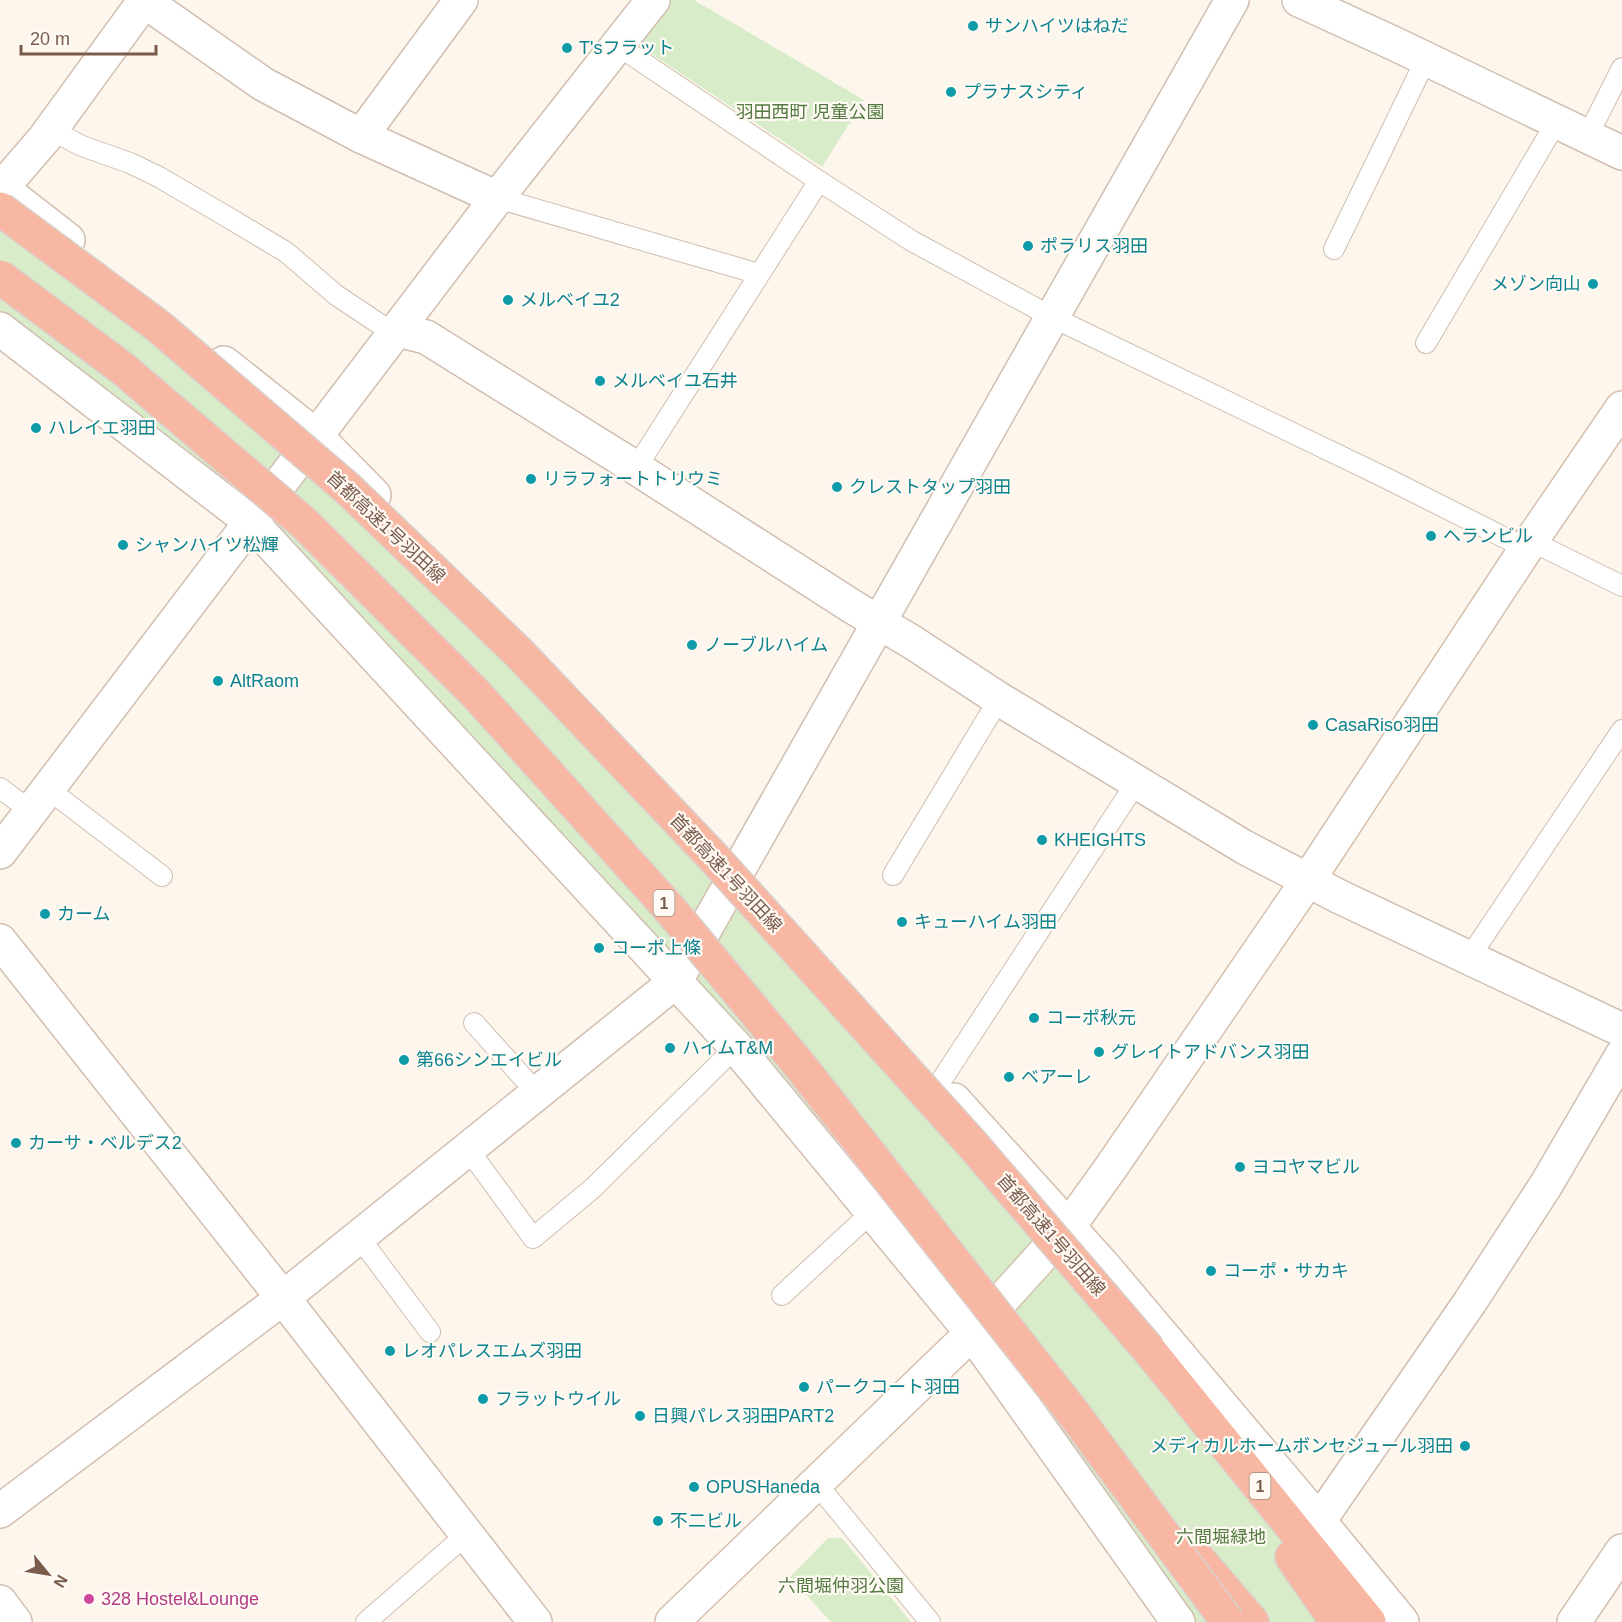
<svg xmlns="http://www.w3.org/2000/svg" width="1622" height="1622" font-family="Arial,'Noto Sans JP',sans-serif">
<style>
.green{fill:#d8ecc9}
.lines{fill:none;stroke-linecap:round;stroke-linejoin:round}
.lane-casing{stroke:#d1beb0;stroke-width:22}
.street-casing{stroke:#d1beb0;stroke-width:36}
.secondary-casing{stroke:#d6c0b0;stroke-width:36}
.highway-casing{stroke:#dad1cd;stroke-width:36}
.lane{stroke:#fff;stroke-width:20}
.street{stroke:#fff;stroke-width:33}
.secondary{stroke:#fff;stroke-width:33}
.highway{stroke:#f7b7a3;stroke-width:33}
.highway-bridge-casing{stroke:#dad1cd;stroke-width:36;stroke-linecap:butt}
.highway-bridge{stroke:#f7b7a3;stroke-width:33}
.culture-dot{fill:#0f9aa8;stroke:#fffaf3;stroke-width:2}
.hotel-dot{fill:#d1479c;stroke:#fffaf3;stroke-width:2}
.labels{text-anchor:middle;stroke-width:4.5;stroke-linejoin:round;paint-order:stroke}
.shield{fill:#fffaf3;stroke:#a28b7f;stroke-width:1.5}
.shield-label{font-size:16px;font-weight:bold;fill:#7a5c4d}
.culture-label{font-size:18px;fill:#0d838f;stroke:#fffaf3;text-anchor:start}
.park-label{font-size:18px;fill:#537a41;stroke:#fffaf3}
.street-label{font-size:18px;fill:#7a5c4d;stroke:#fffaf3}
.hotel-label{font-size:18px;fill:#b23c85;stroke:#fffaf3;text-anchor:start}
</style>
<rect width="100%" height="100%" fill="#fdf6ec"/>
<g class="green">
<polygon points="667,0 694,0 864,100 822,167 641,47 638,34"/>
<polygon points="0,187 316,436 1402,1622 1178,1622 972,1333 251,522 0,329"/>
<polygon points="828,1538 842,1538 911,1622 831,1622 790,1577"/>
</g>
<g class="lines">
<g class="lane-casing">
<g id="lane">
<polyline points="617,45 819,181 912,241 1052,317 1390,480 1527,549"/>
<polyline points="51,130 82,146 130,163 159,177 224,215 286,252 336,295 387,329 398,330"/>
<polyline points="1588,135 1622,68"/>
<polyline points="497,198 759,274"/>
<polyline points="1334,249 1426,59"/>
<polyline points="1426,343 1557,121"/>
<polyline points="636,468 819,181"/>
<polyline points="1531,541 1622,586"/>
<polyline points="0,788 31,811"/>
<polyline points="48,789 162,876"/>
<polyline points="893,875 999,699"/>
<polyline points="1469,958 1622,730"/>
<polyline points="474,1023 537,1093"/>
<polyline points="939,1084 1136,783"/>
<polyline points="468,1149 533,1238 593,1188 736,1047"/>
<polyline points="359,1237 430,1332"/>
<polyline points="782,1295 872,1212"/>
<polyline points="816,1483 930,1622"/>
<polyline points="366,1622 467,1534"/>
</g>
</g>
<g class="street-casing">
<g id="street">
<polyline points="143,0 263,84 361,136 497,198"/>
<polyline points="1299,0 1395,44 1622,153"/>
<polyline points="361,136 461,0"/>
<polyline points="0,187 68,240"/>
<polyline points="0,190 44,139 145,0"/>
<polyline points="0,329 251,522 736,1047 972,1333 1178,1622"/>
<polyline points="398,330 426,337 636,468 853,607 912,642 999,699 1244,847 1340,897 1622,1030"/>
<polyline points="224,363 316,436 374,495"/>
<polyline points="0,852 497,198 653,0"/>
<polyline points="0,941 283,1298 535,1622"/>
<polyline points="954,1100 1103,1265 1319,1521 1402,1622"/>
<polyline points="0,1511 283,1298 675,982 1232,0"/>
<polyline points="1319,1521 1470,1302 1546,1185 1622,1055"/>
<polyline points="0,1602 15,1622"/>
<polyline points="1574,1622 1622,1551"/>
</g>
</g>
<g class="secondary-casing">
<polyline id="secondary" points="672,1622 972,1333 1069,1226 1112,1166 1308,880 1531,541 1622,408"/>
</g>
<g class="highway-casing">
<g id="highway">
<polyline points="1149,1350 1369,1622"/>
<polyline points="1292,1557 1337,1622"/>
<polyline points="1198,1559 1252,1622"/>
</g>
</g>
<use href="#lane" class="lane"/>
<use href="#street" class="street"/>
<use href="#secondary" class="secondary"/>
<use href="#highway" class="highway"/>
<g class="highway-bridge-casing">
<g id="highway-bridge">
<polyline points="0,209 158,326 347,488 518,652 714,858 972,1144 1149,1350"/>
<polyline points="0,277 122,368 305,524 476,694 668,907 801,1067 1074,1414 1228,1622"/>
</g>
</g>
<use href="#highway-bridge" class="highway-bridge"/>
</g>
<g class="culture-dot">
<circle cx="973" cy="26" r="6"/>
<circle cx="567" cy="48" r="6"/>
<circle cx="951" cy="92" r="6"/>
<circle cx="1028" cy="246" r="6"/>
<circle cx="1593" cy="284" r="6"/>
<circle cx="508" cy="300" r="6"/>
<circle cx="600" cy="381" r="6"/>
<circle cx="36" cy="428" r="6"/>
<circle cx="531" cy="479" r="6"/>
<circle cx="837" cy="487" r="6"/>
<circle cx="1431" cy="536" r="6"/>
<circle cx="123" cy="545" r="6"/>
<circle cx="692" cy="645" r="6"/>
<circle cx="218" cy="681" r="6"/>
<circle cx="1313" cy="725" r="6"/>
<circle cx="1042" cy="840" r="6"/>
<circle cx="45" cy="914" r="6"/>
<circle cx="902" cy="922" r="6"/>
<circle cx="599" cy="948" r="6"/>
<circle cx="1034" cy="1018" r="6"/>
<circle cx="670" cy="1048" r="6"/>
<circle cx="1099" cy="1052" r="6"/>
<circle cx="404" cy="1060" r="6"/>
<circle cx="1009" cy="1077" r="6"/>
<circle cx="16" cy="1143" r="6"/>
<circle cx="1240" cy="1167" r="6"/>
<circle cx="1211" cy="1271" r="6"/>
<circle cx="390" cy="1351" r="6"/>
<circle cx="804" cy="1387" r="6"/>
<circle cx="483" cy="1399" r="6"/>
<circle cx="640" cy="1416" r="6"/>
<circle cx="1465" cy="1446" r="6"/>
<circle cx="694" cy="1487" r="6"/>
<circle cx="658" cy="1521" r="6"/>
</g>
<circle class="hotel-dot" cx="89" cy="1599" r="6"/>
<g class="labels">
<g class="shield">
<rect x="653.5" y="890" width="21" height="26" rx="4.5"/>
<rect x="1249.5" y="1473" width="21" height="26" rx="4.5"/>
</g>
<g class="shield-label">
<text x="664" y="909">1</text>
<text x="1260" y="1492">1</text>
</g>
<g class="culture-label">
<text x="985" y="32">サンハイツはねだ</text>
<text x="579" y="54">T'sフラット</text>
<text x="963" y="98">プラナスシティ</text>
<text x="1040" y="252">ポラリス羽田</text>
<text x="1581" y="290" text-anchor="end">メゾン向山</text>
<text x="520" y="306">メルベイユ2</text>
<text x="612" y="387">メルベイユ石井</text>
<text x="48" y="434">ハレイエ羽田</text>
<text x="543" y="485">リラフォートトリウミ</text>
<text x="849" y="493">クレストタップ羽田</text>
<text x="1443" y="542">ヘランビル</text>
<text x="135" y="551">シャンハイツ松輝</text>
<text x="704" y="651">ノーブルハイム</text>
<text x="230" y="687">AltRaom</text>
<text x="1325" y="731">CasaRiso羽田</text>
<text x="1054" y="846">KHEIGHTS</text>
<text x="57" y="920">カーム</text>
<text x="914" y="928">キューハイム羽田</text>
<text x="611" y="954">コーポ上條</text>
<text x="1046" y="1024">コーポ秋元</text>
<text x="682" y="1054">ハイムT&amp;M</text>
<text x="1111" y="1058">グレイトアドバンス羽田</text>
<text x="416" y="1066">第66シンエイビル</text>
<text x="1021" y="1083">ベアーレ</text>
<text x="28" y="1149">カーサ・ベルデス2</text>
<text x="1252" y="1173">ヨコヤマビル</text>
<text x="1223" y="1277">コーポ・サカキ</text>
<text x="402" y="1357">レオパレスエムズ羽田</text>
<text x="816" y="1393">パークコート羽田</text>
<text x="495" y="1405">フラットウイル</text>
<text x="652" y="1422">日興パレス羽田PART2</text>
<text x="1453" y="1452" text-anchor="end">メディカルホームボンセジュール羽田</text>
<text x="706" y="1493">OPUSHaneda</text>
<text x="670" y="1527">不二ビル</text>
</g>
<g class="park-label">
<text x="810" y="118">羽田西町 児童公園</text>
<text x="1221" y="1543">六間堀緑地</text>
<text x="841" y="1592">六間堀仲羽公園</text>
</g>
<g class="street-label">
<text transform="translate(386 527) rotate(43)" y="6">首都高速1号羽田線</text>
<text transform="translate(726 873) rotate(47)" y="6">首都高速1号羽田線</text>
<text transform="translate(1051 1235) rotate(49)" y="6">首都高速1号羽田線</text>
</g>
<g class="hotel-label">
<text x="101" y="1605">328 Hostel&amp;Lounge</text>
</g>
</g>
<g transform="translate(48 1574) rotate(120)" stroke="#fffaf3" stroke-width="4.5" paint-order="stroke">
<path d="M0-4.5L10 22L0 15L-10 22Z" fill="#7a5c4d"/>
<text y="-9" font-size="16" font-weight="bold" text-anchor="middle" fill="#7a5c4d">N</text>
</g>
<path d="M21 45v9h135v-9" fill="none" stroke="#7a5c4d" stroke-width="3"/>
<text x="30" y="45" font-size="18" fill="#7a5c4d" stroke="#fffaf3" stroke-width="4.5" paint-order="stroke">20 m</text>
</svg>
